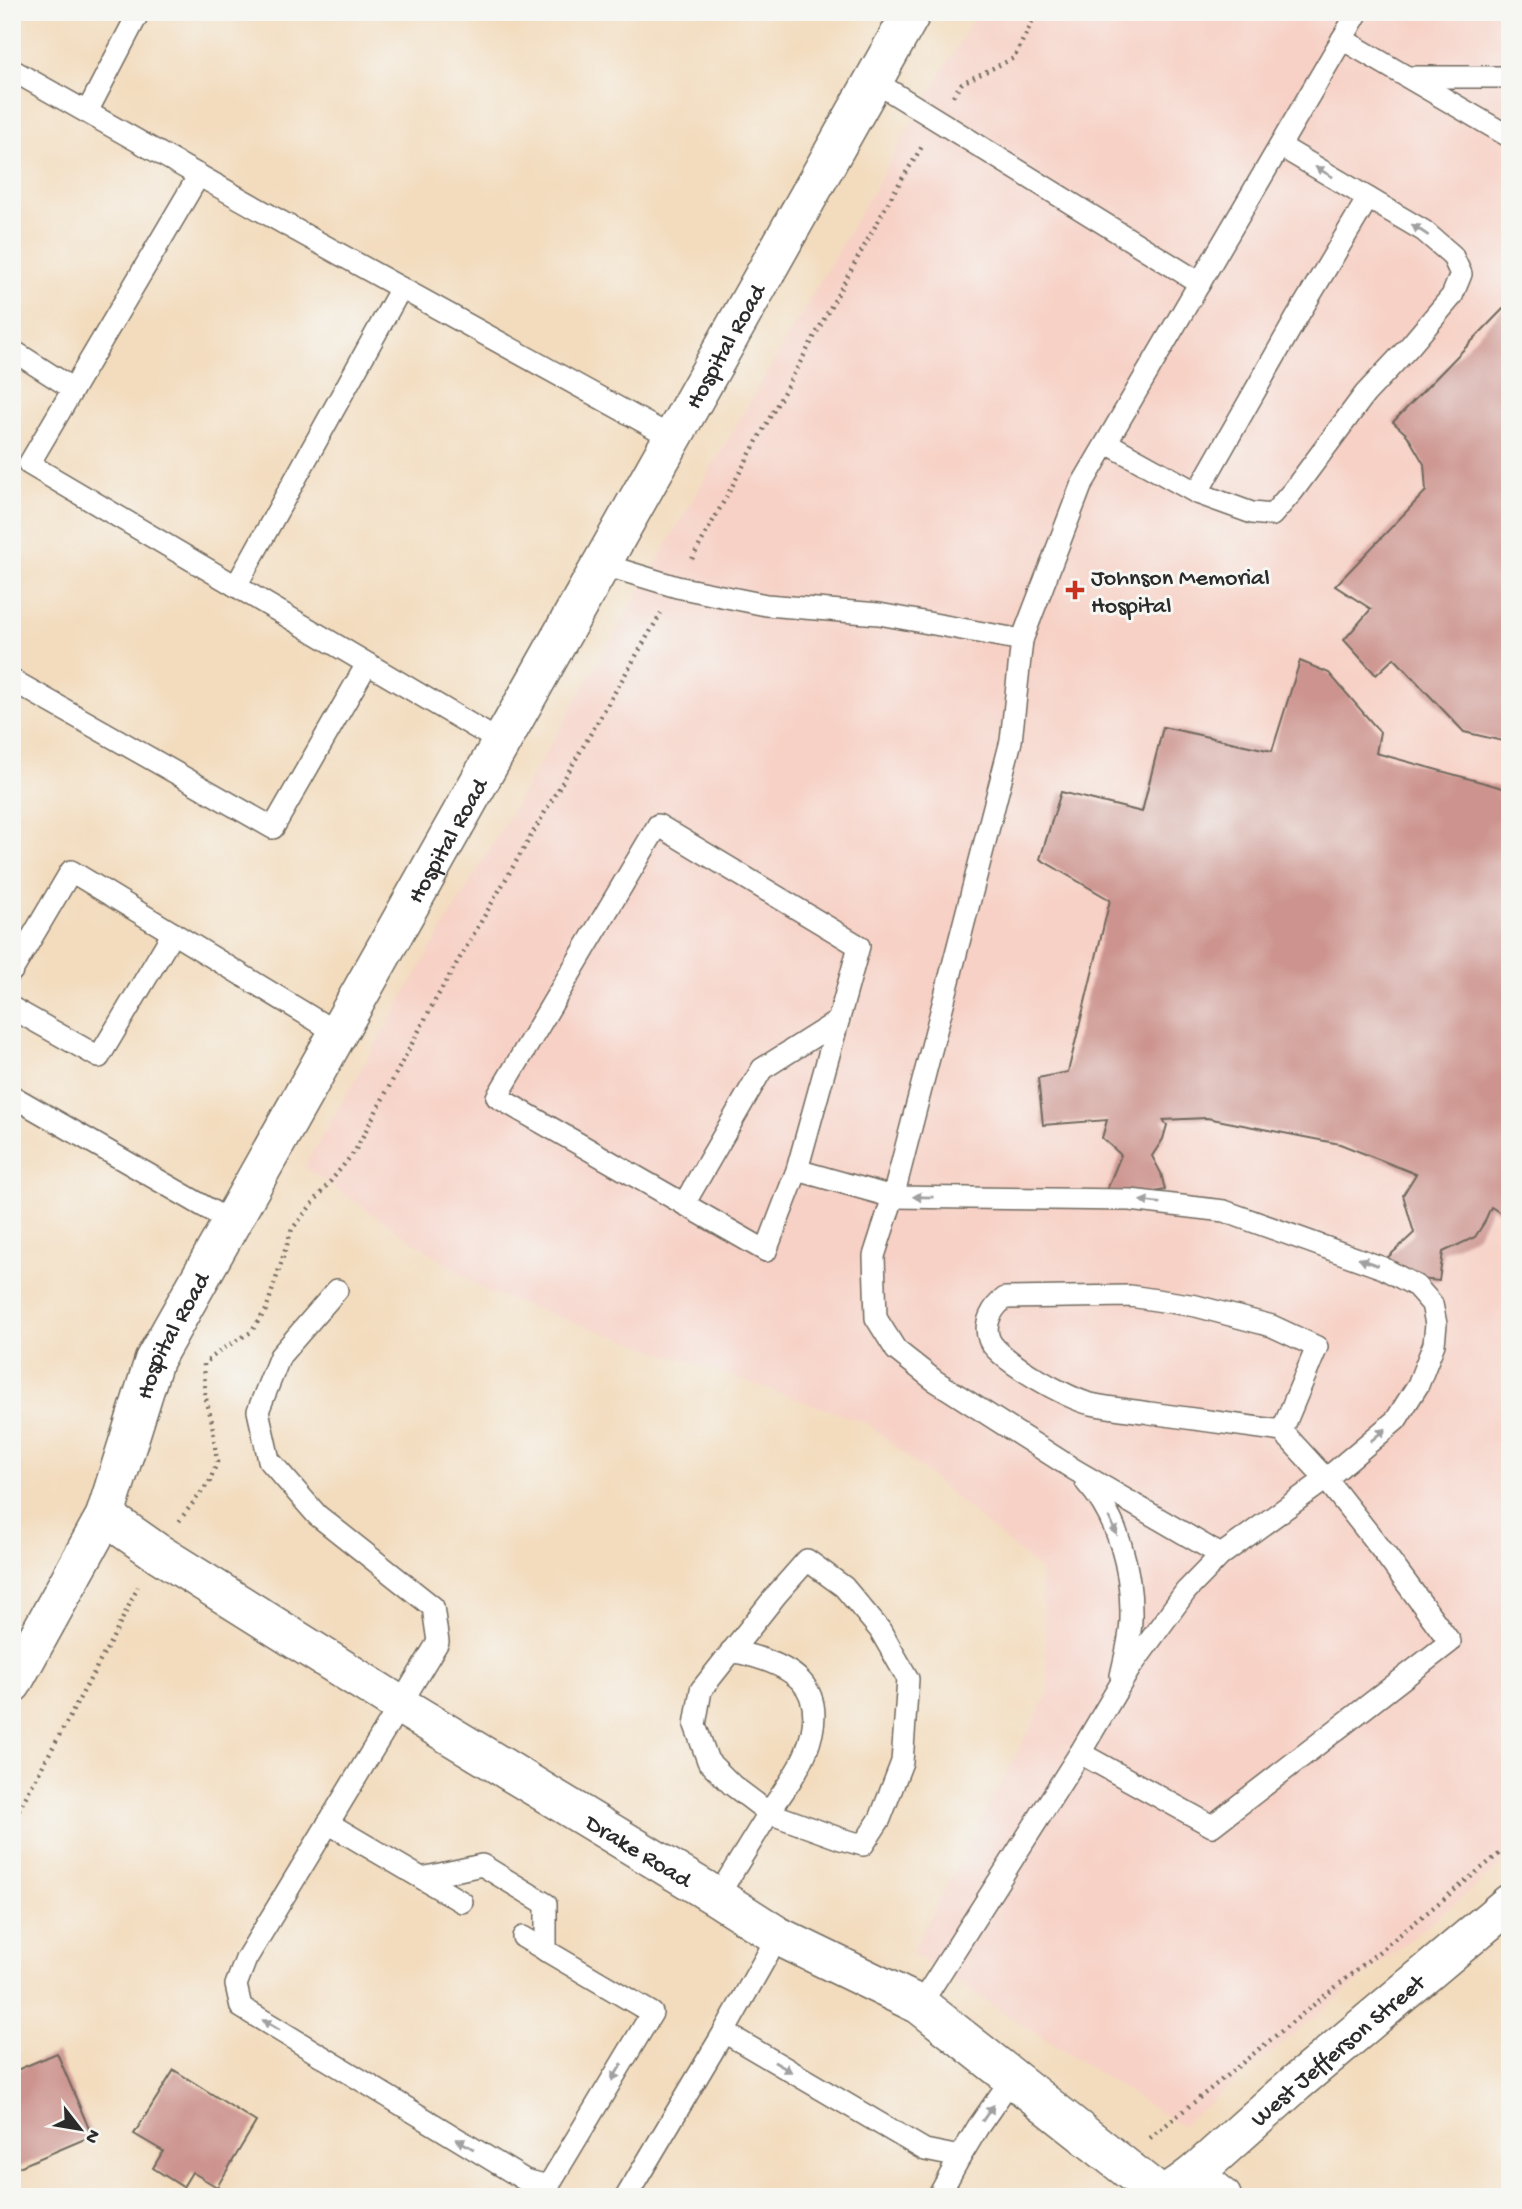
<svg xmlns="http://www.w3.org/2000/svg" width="1522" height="2209" font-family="'Gochi Hand',sans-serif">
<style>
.built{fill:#f7d1c6}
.building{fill:#cd948f}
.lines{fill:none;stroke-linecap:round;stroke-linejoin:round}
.lane-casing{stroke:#71695e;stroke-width:24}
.street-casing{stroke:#71695e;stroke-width:41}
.primary-casing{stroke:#71695e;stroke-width:41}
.path{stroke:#71695e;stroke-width:4.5;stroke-dasharray:2 5;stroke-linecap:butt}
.lane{stroke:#fff;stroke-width:21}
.street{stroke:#fff;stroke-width:38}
.primary{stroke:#fff;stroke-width:38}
.oneway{fill:#a0a0a0}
.poi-dot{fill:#c8321e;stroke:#f6f6f2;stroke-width:2.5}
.labels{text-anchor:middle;stroke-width:6;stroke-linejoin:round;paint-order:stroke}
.street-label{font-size:24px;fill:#2b2b2b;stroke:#f6f6f2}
.poi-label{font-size:24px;fill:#2b2b2b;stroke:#f6f6f2;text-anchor:start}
</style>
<rect width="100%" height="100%" fill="#f6f6f2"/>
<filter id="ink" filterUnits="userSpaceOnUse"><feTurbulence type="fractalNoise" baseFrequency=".0143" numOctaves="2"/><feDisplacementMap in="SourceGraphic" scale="14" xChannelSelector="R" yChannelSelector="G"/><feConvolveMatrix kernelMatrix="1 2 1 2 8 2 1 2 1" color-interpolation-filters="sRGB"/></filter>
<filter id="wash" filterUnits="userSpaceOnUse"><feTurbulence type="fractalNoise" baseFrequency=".00686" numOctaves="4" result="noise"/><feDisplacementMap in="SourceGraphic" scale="28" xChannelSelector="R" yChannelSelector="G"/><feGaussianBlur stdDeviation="1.57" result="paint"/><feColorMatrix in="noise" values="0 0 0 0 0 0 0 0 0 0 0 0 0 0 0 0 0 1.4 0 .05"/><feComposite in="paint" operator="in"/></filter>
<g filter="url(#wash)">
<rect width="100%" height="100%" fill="#f3dcbe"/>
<polygon class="built" points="977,12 1510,12 1510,1858 1181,2126 911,1953 1049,1692 1040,1570 869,1424 489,1293 304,1167"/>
<g id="blocks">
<g class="building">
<polygon points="1506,306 1510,310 1509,761 1503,741 1464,732 1394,658 1376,675 1344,640 1371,609 1335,586 1426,491 1424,464 1407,435 1393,422"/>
<polygon points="1300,661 1329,673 1380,732 1376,753 1510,790 1510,1219 1491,1207 1484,1223 1475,1237 1443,1252 1439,1281 1411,1278 1386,1259 1414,1233 1403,1195 1416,1174 1340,1144 1207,1118 1163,1120 1167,1125 1163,1139 1152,1156 1161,1173 1165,1190 1139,1195 1106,1192 1121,1155 1102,1138 1107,1120 1043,1125 1038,1078 1068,1072 1110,900 1040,859 1061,792 1142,812 1163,727 1272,751"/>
<polygon points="57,2053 92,2136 12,2170 12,2072"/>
<polygon points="174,2070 256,2122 217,2187 192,2172 183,2187 153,2168 163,2151 134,2134"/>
</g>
</g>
</g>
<g filter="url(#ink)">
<use href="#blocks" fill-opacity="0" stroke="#71695e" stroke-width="2"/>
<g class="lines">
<g class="lane-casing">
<g id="lane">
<polyline points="1342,39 1510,137"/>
<polyline points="12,70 294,229 673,438"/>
<polyline points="1410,77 1510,77"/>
<polyline points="874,81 1200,283"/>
<polyline points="87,112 139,12"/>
<polyline points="199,175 29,464 502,743"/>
<polyline points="12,350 73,389"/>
<polyline points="1107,443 1197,493 1297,317 1368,198"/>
<polyline points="1197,493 1252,513 1272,515 1293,491 1365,394 1410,346 1452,296 1461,274 1452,255 1424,231 1280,146"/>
<polyline points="601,564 677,587 766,605 879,614 1022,640 1011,741 893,1197 874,1256 876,1318 896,1350 934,1380 1075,1470 1221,1555 1186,1591 1130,1668 1080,1753 920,2005"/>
<polyline points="236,586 401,288"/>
<polyline points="1022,640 1081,486 1358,12"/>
<polyline points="12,680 273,828 367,664"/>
<polyline points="12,971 71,871 337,1033"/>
<polyline points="12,1008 99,1057 173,933"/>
<polyline points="12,1096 231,1222"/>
<path d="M797,1170l62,-224 -201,-121 -161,272 269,154 31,-81 96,27 237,3 94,11 159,57 33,18 16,18 4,20 -2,20 -16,41 -22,35 -70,59 -44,-48 35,-84 -45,-21 -76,-20 -66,-10 -125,2c-12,9 -22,25 -16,41 7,20 81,61 102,65 19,4 39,6 59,9 44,6 88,12 132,18"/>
<polyline points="684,1204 762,1069 838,1021"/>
<polyline points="337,1290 280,1356 258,1411 269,1460 317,1515 433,1607 438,1642 246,1959 236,1985 241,2007 525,2180 548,2186 652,2013 523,1937"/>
<path d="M1086,1482c32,35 46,88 45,136 0,19 -6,39 -10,58"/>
<polyline points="1080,1753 1212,1826 1450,1642 1385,1554 1326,1479 1221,1555"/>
<polyline points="328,1823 462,1902"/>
<polyline points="422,1878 482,1865 546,1904 546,1951"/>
<path d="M717,1897l52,-84 72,26 22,6 17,-26 22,-57 6,-83 -28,-49 -36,-43 -37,-27 -30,34 -76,96 -6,35 13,36 24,24 37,28c12,-19 29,-40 37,-61 26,-67 -15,-89 -75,-101"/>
<polyline points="724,2032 925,2150 960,2157 978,2127 1013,2077"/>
<polyline points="626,2197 724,2032 778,1936"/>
<polyline points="938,2197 960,2157"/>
</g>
</g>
<g class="street-casing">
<g id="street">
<path id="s1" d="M105,1516l50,35 245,154 317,192 61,39 142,69 243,192"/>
<path id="s2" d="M12,1684l93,-168 49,-156 758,-1348"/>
<polyline points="1194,2174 1222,2197"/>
</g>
</g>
<g class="primary-casing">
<g id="primary">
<path id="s3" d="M1163,2197l31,-23 102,-91 214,-180"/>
</g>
</g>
<g class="path">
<polyline points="953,96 962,83 1014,58 1037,12"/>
<polyline points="692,559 894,192 923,145"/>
<polyline points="179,1521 210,1481 217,1462 212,1422 205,1395 204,1364 222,1349 251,1332 266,1310 292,1229 355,1151 433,1004 661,613"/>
<polyline points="12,1822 117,1630 138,1587"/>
<polyline points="1150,2138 1510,1845"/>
</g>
<use href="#lane" class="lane"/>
<use href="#street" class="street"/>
<use href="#primary" class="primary"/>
</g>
<defs><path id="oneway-solid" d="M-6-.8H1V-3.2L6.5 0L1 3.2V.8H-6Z" transform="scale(1.75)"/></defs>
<g class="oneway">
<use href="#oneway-solid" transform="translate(1324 172) rotate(-150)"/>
<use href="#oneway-solid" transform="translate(1420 230) rotate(-146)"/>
<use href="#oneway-solid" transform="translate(923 1197) rotate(-179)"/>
<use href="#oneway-solid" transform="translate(1150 1202) rotate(-173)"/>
<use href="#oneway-solid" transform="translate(1368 1262) rotate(-160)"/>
<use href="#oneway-solid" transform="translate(1378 1435) rotate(-40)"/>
<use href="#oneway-solid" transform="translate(1113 1526) rotate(66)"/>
<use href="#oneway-solid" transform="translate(271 2025) rotate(-149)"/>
<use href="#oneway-solid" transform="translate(783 2067) rotate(30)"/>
<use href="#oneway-solid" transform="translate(617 2072) rotate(121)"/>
<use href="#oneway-solid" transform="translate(988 2113) rotate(-55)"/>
<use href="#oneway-solid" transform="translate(465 2144) rotate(-149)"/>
</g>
</g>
<path class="poi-dot" d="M1071.5 579.5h7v7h7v7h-7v7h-7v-7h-7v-7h7z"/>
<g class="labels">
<g class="street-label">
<text dy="8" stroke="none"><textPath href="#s2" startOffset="1519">Hospital Road</textPath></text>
<text dy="8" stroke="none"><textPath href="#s2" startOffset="952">Hospital Road</textPath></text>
<text dy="8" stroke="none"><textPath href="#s2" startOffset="385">Hospital Road</textPath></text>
<text dy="8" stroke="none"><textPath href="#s1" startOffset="630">Drake Road</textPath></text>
<text dy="8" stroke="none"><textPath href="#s3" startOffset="228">West Jefferson Street</textPath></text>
</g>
<g class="poi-label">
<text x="1091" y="584">Johnson Memorial<tspan x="1091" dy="28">Hospital</tspan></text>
</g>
</g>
<rect width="1522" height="2209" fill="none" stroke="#f6f6f2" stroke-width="42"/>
<g transform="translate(80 2129) rotate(121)" stroke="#f6f6f2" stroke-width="5" paint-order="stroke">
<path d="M0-5L12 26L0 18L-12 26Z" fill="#2b2b2b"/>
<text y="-10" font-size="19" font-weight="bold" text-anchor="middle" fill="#2b2b2b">N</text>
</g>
</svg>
